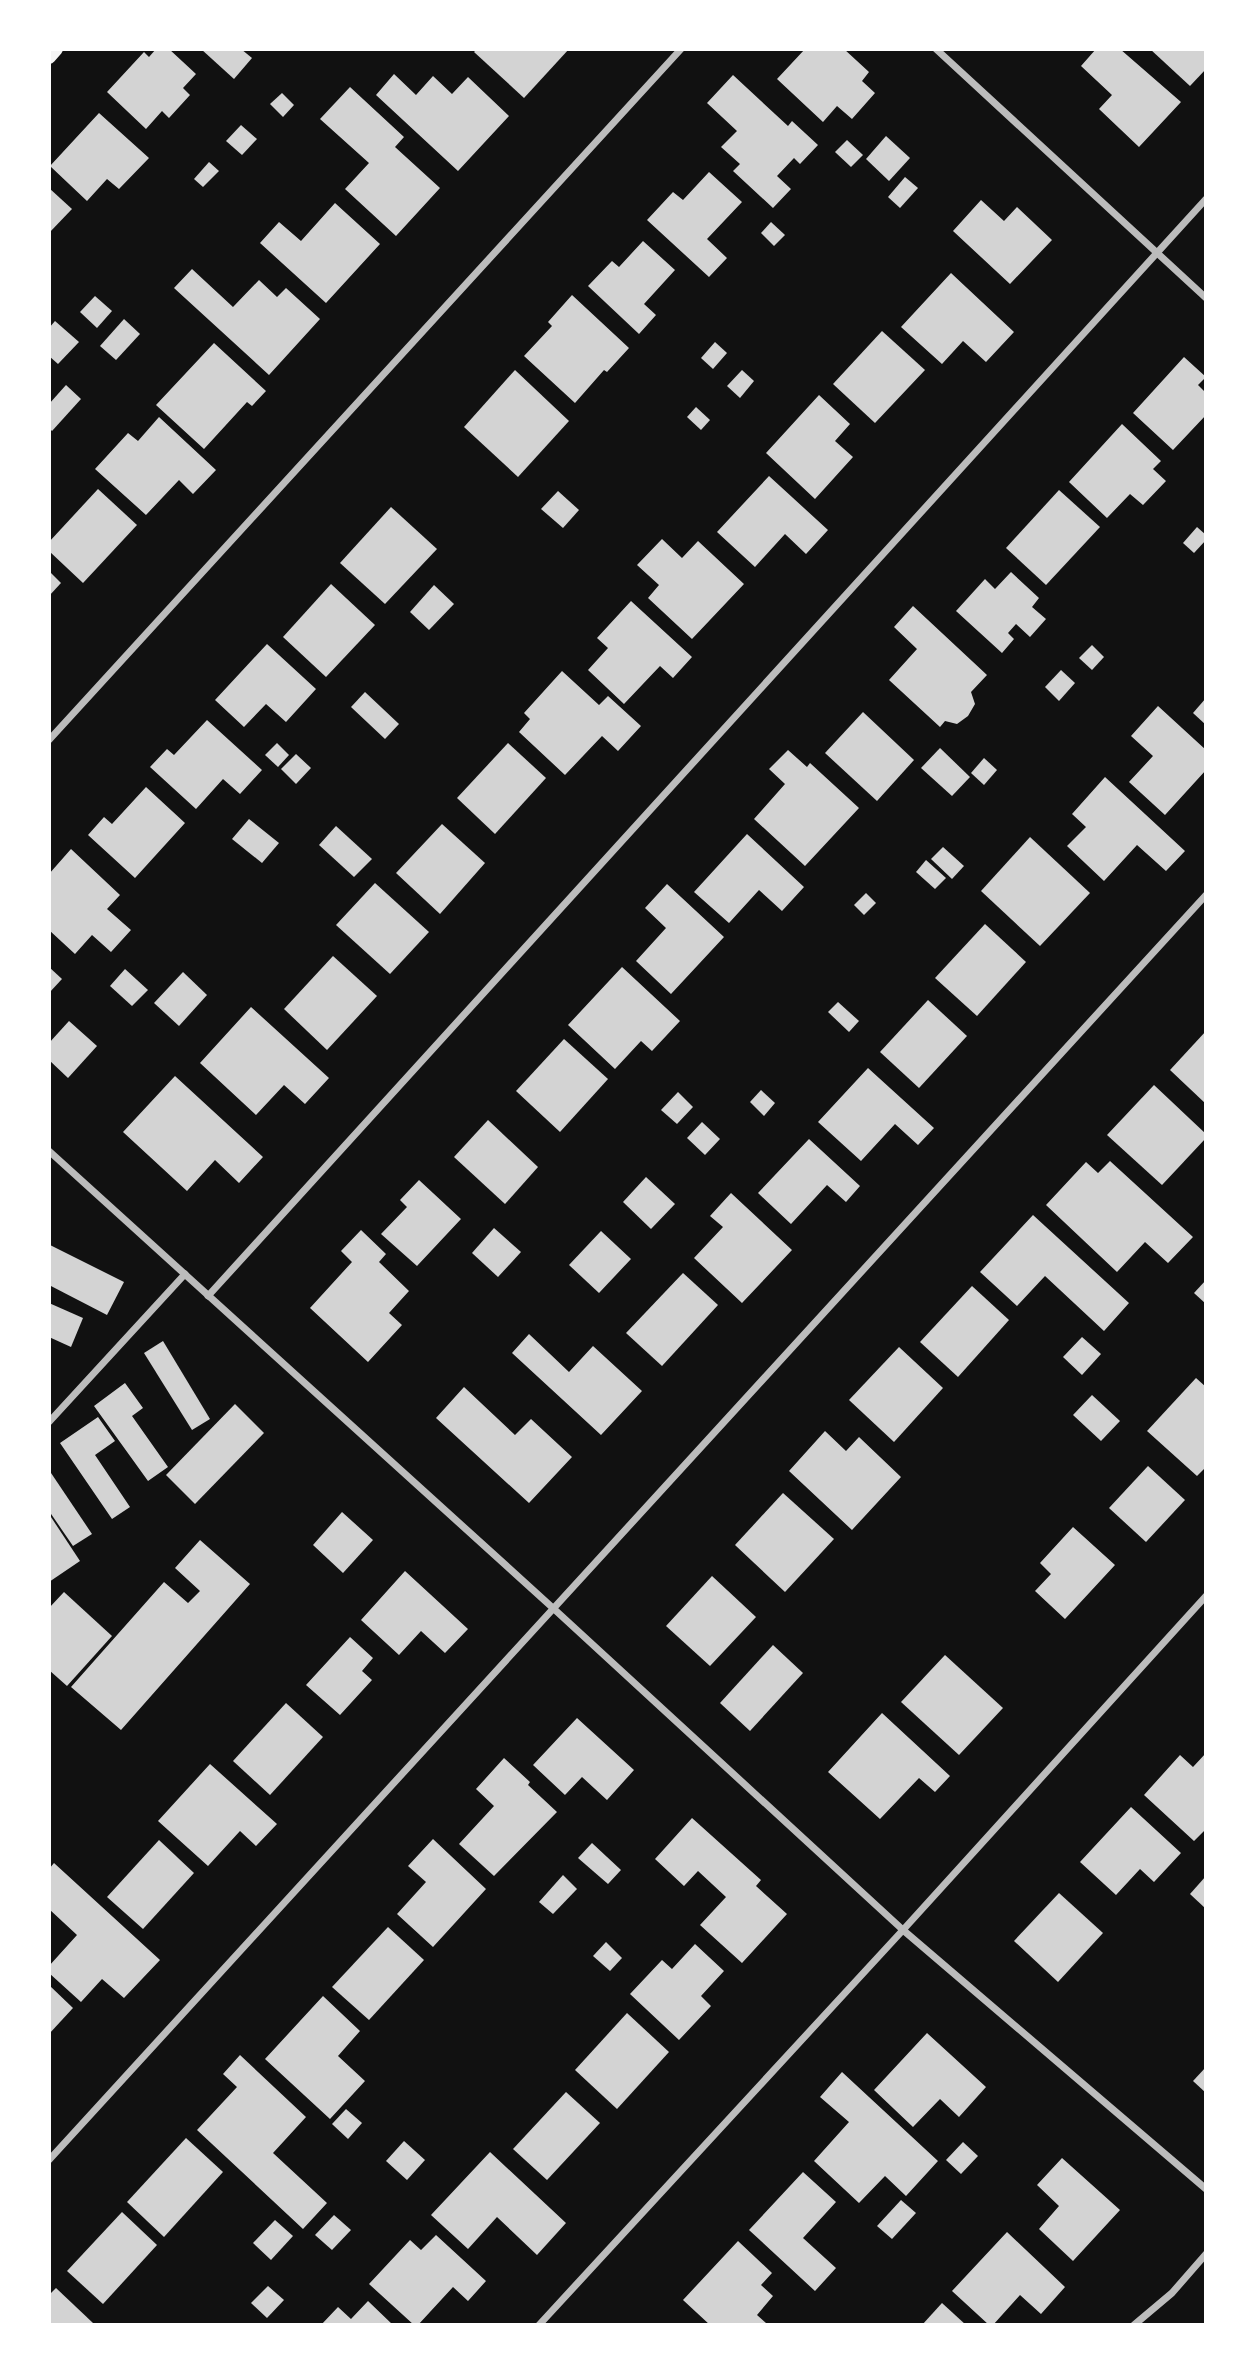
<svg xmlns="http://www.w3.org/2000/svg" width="1255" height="2374" font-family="'DM Sans',sans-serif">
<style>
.building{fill:#d3d3d3}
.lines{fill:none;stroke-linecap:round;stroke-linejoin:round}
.minor{stroke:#bcbcbc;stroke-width:7}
.secondary{stroke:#f5f5f5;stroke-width:14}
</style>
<rect width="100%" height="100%" fill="#111"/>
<g class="building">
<polygon points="156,49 169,49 196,74 183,88 190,95 169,118 162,111 146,129 107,92 144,52 149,57"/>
<polygon points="201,49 241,49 252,58 234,79"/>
<polygon points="477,49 569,49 524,98 474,52"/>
<polygon points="805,49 844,49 869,72 862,81 875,93 852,119 837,106 823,122 777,79"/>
<polygon points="1096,49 1120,49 1181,102 1139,147 1099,109 1112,95 1081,66"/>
<polygon points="1150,49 1206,49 1206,69 1190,86"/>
<polygon points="394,74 416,95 433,76 452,94 468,77 509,116 458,171 376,95"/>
<polygon points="733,75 788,126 792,121 818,145 800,164 794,158 777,176 791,189 773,208 733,171 740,164 721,147 737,131 707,103"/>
<polygon points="350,87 404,137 395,147 440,188 396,236 345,189 369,163 320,119"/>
<polygon points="282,93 294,105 283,117 270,104"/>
<polygon points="99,113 149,158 119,189 107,179 87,201 50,166"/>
<polygon points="241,125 257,139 242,155 226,141"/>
<polygon points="886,136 910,158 889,181 866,159"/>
<polygon points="847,140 863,155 851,167 835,152"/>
<polygon points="209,162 219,171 203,187 194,179"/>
<polygon points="709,172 742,202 707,239 727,258 709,277 647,220 673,192 683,200"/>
<polygon points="905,177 918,188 900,208 888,197"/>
<polygon points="49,188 72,209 49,233"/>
<polygon points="981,200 1004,221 1017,207 1052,240 1010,284 953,231"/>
<polygon points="335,203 380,244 326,303 260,243 279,222 301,241"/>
<polygon points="771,222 785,235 774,246 761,233"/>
<polygon points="643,241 675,270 644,304 656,315 639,334 588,286 612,261 619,267"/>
<polygon points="192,269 233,307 259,280 277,297 286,288 320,319 269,375 174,288"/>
<polygon points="951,273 1014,332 986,362 963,341 942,364 901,327"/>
<polygon points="572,295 629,348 607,372 604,370 575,403 524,356 552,326 548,322"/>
<polygon points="95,296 112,311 97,328 80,312"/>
<polygon points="124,319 140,334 116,360 100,346"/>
<polygon points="55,321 79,342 58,364 49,356 49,328"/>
<polygon points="882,331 925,370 875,423 833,384"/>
<polygon points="715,342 727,353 713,369 701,358"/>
<polygon points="214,343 266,391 252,406 247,402 204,449 156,405"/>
<polygon points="1184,357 1206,377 1198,385 1206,393 1206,415 1173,450 1133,413"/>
<polygon points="515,370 569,421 518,477 464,427"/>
<polygon points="742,370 754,381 740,398 727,386"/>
<polygon points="66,385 81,399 52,431 49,428 49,404"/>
<polygon points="819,395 850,424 835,441 853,457 815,499 766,453"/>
<polygon points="696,407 710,420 701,430 687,417"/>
<polygon points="159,417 216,470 193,494 179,480 146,515 95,469 128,433 138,441"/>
<polygon points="1122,424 1161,461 1153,469 1166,481 1143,505 1130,494 1107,518 1069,482"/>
<polygon points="769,476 828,530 806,554 785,534 755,567 717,532"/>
<polygon points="98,489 137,525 83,583 49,551 49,542"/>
<polygon points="1059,490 1100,527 1046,585 1006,548"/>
<polygon points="558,491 579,510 563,528 541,509"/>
<polygon points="391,507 437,549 385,604 340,563"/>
<polygon points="1197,527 1206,535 1206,540 1194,553 1183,543"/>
<polygon points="662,539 682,558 698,541 744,584 692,639 648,598 659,585 637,565"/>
<polygon points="49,571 61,583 49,596"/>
<polygon points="1011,572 1039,598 1032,607 1046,619 1030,637 1016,624 1008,633 1014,639 1002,653 956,611 985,579 995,589"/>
<polygon points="331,584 375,625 326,677 283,637"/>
<polygon points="434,585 454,604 429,630 410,612"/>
<polygon points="631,601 692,657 673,678 660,666 624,704 588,670 608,648 597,638"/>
<polygon points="913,606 987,675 971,692 975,704 968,716 957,724 945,721 940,727 889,680 917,649 894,627"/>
<polygon points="267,644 316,689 286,722 266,704 244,727 215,700"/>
<polygon points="1092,645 1104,657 1092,670 1079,658"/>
<polygon points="1061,670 1075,683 1059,701 1045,687"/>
<polygon points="562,671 599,705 608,696 641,726 618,751 602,736 565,775 519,732 530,719 524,713"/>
<polygon points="365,692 399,724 385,739 351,707"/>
<polygon points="1206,698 1206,725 1193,713"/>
<polygon points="1158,706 1206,750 1206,770 1165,815 1129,782 1153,756 1131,736"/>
<polygon points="863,712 914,760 877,801 825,753"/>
<polygon points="207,720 262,770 240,794 223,779 196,809 150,767 167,749 174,755"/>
<polygon points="277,743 289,755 278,767 265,755"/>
<polygon points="508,743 546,778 495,834 457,798"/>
<polygon points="940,748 970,777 952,796 921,768"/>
<polygon points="788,750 807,767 810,763 859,808 805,866 754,819 785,784 769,769"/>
<polygon points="296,754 311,768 296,784 281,769"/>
<polygon points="984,758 997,770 984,785 971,773"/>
<polygon points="1105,777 1185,851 1166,871 1137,845 1104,881 1067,846 1086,827 1072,814"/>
<polygon points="146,787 185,823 135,878 88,835 104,817 112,824"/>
<polygon points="249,819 279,843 262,863 232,839"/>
<polygon points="442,824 485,863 440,914 396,873"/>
<polygon points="336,826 372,859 354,877 319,845"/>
<polygon points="747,834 804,887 782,911 759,890 729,923 694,892"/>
<polygon points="1030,837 1090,893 1040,946 981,891"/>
<polygon points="943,847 964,866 952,879 931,859"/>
<polygon points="71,849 120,895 107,909 131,930 111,952 92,935 75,954 49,930 49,874"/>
<polygon points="926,860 946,878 935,889 916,872"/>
<polygon points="375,883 429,932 390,974 336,925"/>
<polygon points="667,884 724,937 671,994 636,961 666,928 645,908"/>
<polygon points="866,893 876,903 864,915 854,905"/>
<polygon points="985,924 1026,962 977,1016 935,978"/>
<polygon points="333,956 377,996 327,1050 284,1009"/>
<polygon points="49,967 62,979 49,993"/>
<polygon points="622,967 680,1021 652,1051 641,1041 615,1069 568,1025"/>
<polygon points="125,969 148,990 132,1006 110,986"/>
<polygon points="183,972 207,995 179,1026 154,1003"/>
<polygon points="928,1000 967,1036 919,1088 880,1052"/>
<polygon points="838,1002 859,1021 849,1032 828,1012"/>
<polygon points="251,1007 329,1078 305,1104 284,1085 256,1115 200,1063"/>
<polygon points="69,1021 97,1046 68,1078 49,1060 49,1043"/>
<polygon points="1206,1031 1206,1104 1170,1070"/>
<polygon points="564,1039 608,1079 560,1132 516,1091"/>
<polygon points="868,1068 934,1128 918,1145 895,1124 861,1161 818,1122"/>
<polygon points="175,1076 263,1157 239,1183 215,1160 187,1191 123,1132"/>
<polygon points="1154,1085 1206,1134 1206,1138 1162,1185 1107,1135"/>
<polygon points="761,1090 775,1103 764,1116 750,1102"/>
<polygon points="678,1092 693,1107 677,1124 661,1110"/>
<polygon points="488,1120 538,1167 505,1204 454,1157"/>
<polygon points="702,1122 720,1139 705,1155 687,1138"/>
<polygon points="809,1139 860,1186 846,1202 827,1185 791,1224 758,1193"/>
<polygon points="1110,1161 1193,1237 1168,1263 1145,1242 1117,1272 1046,1205 1086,1162 1098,1173"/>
<polygon points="646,1177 675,1204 651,1229 623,1202"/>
<polygon points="419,1180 461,1219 417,1266 381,1234 407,1207 400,1200"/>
<polygon points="731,1193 792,1250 742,1303 694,1258 723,1227 710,1216"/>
<polygon points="1033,1215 1129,1303 1104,1331 1045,1276 1017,1306 980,1272"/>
<polygon points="494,1228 521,1252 498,1277 472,1253"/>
<polygon points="361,1230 386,1254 379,1262 409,1291 389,1313 402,1325 368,1362 310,1308 352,1262 341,1251"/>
<polygon points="601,1231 631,1259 599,1293 569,1265"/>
<polygon points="50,1245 124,1282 107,1315 49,1285"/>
<polygon points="683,1273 718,1305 662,1366 626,1333"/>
<polygon points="1206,1280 1206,1304 1194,1293"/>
<polygon points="972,1286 1009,1320 958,1377 920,1342"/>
<polygon points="49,1303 83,1318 71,1347 49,1337"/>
<polygon points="529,1334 569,1372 593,1346 642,1391 601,1435 512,1353"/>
<polygon points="1082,1337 1101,1354 1082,1375 1063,1357"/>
<polygon points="163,1341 210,1419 192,1430 144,1353"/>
<polygon points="899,1347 943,1388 894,1442 849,1400"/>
<polygon points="1196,1378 1206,1387 1206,1467 1197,1476 1147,1431"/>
<polygon points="125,1383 143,1408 132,1416 168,1467 148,1481 94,1406"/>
<polygon points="464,1387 515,1435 531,1419 572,1457 529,1503 436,1418"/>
<polygon points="1092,1395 1120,1421 1101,1441 1073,1415"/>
<polygon points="235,1404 264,1433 195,1504 166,1475"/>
<polygon points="98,1417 115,1441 95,1455 130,1507 112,1519 60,1443"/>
<polygon points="825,1431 846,1451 859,1437 901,1477 852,1530 789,1471"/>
<polygon points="1148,1466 1185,1500 1146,1542 1109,1508"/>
<polygon points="49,1470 92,1534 73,1546 49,1511"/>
<polygon points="783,1493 834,1539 785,1592 735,1545"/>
<polygon points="342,1512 373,1540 343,1573 313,1545"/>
<polygon points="49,1514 80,1561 49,1582"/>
<polygon points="1073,1527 1115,1565 1065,1619 1035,1591 1051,1574 1040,1563"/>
<polygon points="200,1540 250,1584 121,1730 71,1687 164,1582 188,1603 200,1591 175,1568"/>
<polygon points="405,1571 468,1629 445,1653 421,1631 399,1655 361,1620"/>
<polygon points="712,1576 756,1617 710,1666 666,1626"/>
<polygon points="64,1592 112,1636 67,1686 49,1670 49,1608"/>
<polygon points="350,1637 373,1658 362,1671 372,1680 340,1715 306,1685"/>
<polygon points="773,1645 803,1673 750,1731 720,1703"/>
<polygon points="945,1655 1003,1708 959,1755 901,1702"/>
<polygon points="286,1703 323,1737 270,1795 233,1761"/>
<polygon points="882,1713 950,1776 935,1792 919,1778 880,1819 828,1772"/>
<polygon points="577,1718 634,1770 607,1800 582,1777 565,1795 533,1765"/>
<polygon points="1206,1753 1206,1829 1194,1841 1144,1795 1180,1755 1193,1767"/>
<polygon points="504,1758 530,1782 528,1785 557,1812 494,1876 459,1844 494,1806 476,1789"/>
<polygon points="210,1764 277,1824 256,1846 240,1831 208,1866 158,1821"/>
<polygon points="1131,1807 1181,1853 1154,1882 1140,1869 1116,1895 1080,1862"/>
<polygon points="692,1818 761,1880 756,1886 787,1914 742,1963 700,1925 726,1897 698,1871 684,1886 655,1859"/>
<polygon points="433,1839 486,1889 433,1947 397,1914 426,1882 408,1866"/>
<polygon points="159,1840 194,1873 143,1929 107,1897"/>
<polygon points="592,1843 621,1870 608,1884 578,1858"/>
<polygon points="54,1863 160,1960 124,1998 102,1979 81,2002 49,1973 49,1966 77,1935 49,1909 49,1869"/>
<polygon points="563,1875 577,1889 553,1914 539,1902"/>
<polygon points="1206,1876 1206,1909 1190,1894"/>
<polygon points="1059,1893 1103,1933 1058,1982 1014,1941"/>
<polygon points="388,1927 424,1960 369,2020 332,1987"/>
<polygon points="606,1942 622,1958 610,1971 593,1956"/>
<polygon points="695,1944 724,1971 701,1996 711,2006 679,2040 630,1994 662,1960 672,1969"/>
<polygon points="49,1985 73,2008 49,2034"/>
<polygon points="323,1996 360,2031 338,2056 365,2081 330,2119 265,2059"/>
<polygon points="627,2013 669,2052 617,2109 575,2070"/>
<polygon points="927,2033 986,2087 959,2117 940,2099 913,2127 874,2090"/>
<polygon points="240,2055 306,2117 273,2153 327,2203 303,2229 197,2130 237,2087 223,2074"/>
<polygon points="1206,2067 1206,2093 1193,2081"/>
<polygon points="842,2072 938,2161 906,2196 885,2176 859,2203 814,2161 849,2122 820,2097"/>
<polygon points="566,2092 600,2123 547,2180 513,2149"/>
<polygon points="346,2109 362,2123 348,2139 332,2124"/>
<polygon points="186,2138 223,2172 164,2237 127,2202"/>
<polygon points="404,2141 425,2160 407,2180 386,2161"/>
<polygon points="963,2142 978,2156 961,2174 946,2160"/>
<polygon points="490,2152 566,2223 537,2255 497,2217 468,2249 431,2215"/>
<polygon points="1062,2158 1120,2210 1073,2261 1039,2229 1059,2206 1037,2185"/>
<polygon points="803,2172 836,2202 803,2238 836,2268 815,2291 749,2230"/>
<polygon points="901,2200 916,2213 892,2239 877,2226"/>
<polygon points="122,2212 157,2245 103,2304 67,2271"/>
<polygon points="334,2215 351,2230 332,2250 315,2235"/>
<polygon points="275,2220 293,2236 271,2260 253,2243"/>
<polygon points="1007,2232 1065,2287 1041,2314 1020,2295 993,2325 989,2325 952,2291"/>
<polygon points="436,2235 486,2281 468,2301 453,2287 418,2325 414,2325 369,2284 410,2240 421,2250"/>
<polygon points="738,2241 772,2273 761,2285 773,2296 757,2315 766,2323 710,2325 683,2300"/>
<polygon points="268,2286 284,2300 267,2318 251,2303"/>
<polygon points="56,2288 93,2323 91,2325 49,2325 49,2295"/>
<polygon points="368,2301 393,2325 321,2325 338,2307 351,2319"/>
<polygon points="942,2303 966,2325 922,2325"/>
</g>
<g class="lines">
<g class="minor">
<polyline points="936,49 1206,298"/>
<polyline points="49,740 681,49"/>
<polyline points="49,1151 554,1609 903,1930 1206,2189"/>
<polyline points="208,1296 1206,199"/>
<polyline points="49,1422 185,1274"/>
<polyline points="49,2160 1206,895"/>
<polyline points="539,2325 903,1930 1206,1596"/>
<polyline points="1134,2325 1172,2293 1206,2254"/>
</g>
<polyline class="secondary" points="49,57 56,49"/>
</g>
<rect width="1255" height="2374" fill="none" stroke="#ffffff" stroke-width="102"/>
</svg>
